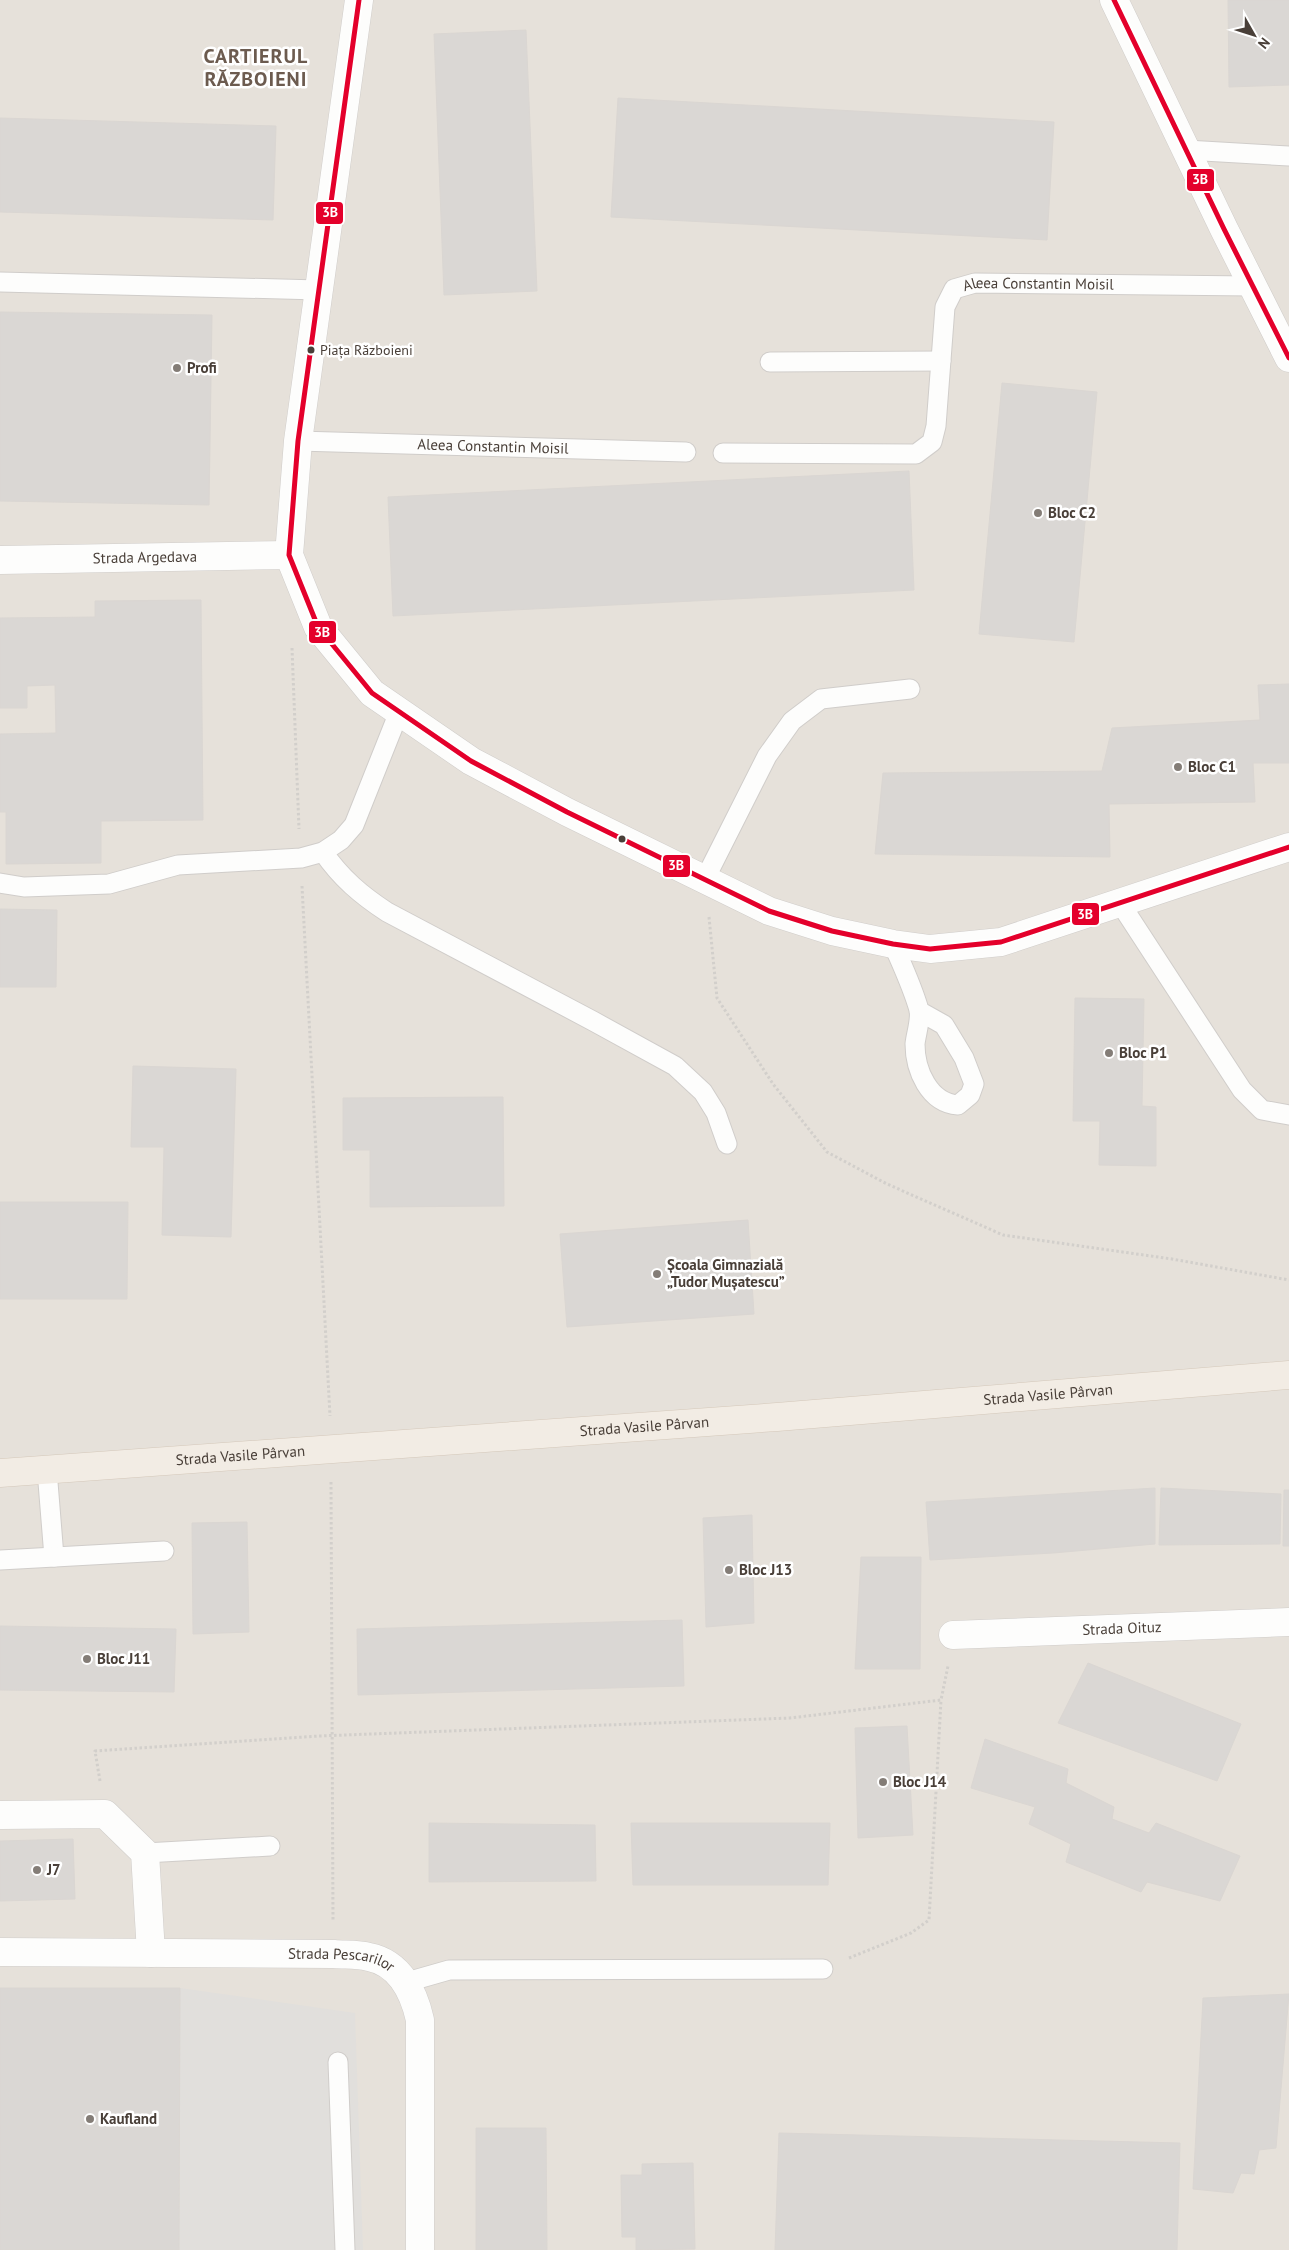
<svg xmlns="http://www.w3.org/2000/svg" width="1289" height="2250" font-family="'PT Sans',sans-serif">
<style>
.residential{fill:#e6e1da}
.parking{fill:#e1dfdc}
.building{fill:#dad7d4;stroke:#dad6d2}
.lines{fill:none;stroke-linecap:round;stroke-linejoin:round}
.lane-casing{stroke:#d0cdca;stroke-width:21}
.street-casing{stroke:#d0cdca;stroke-width:29}
.primary-casing{stroke:#d4c8ba;stroke-width:29}
.path{stroke:#d2cfcb;stroke-width:3;stroke-dasharray:2.5 2.5;stroke-linecap:butt}
.lane{stroke:#fdfdfc;stroke-width:19}
.street{stroke:#fdfdfc;stroke-width:28}
.primary{stroke:#f2ece4;stroke-width:28}
.bus-1-casing{stroke:#fff;stroke-width:9}
.bus-1{stroke:#e4002b;stroke-width:5}
.bus-dot{fill:#493f38;stroke:#fff;stroke-width:2}
.poi-dot{fill:#847d77;stroke:#fff;stroke-width:2}
.labels{text-anchor:middle;stroke-width:5;stroke-linejoin:round;paint-order:stroke}
.bus-label{font-size:14px;fill:#493f38;stroke:#fff;text-anchor:start}
.street-label{font-size:15px;fill:#493f38;stroke:#fff}
.poi-label{font-size:15px;font-weight:bold;fill:#493f38;stroke:#fff;text-anchor:start}
.district-label{font-size:20px;font-weight:bold;letter-spacing:1px;fill:#6c5b4f;stroke:#fff}
.line-badge{stroke:#fff;stroke-width:2}
.badge-label{font-size:14px;text-anchor:middle;font-weight:bold;fill:#fff}
</style>
<rect width="100%" height="100%" fill="#f2f0ed"/>
<rect class="residential" x="0" y="0" width="1289" height="2250"/>
<polygon class="parking" points="180,1988 355,2013 363,2250 179,2250"/>
<g class="building">
<polygon points="1228,0 1289,0 1289,85 1229,87"/>
<polygon points="526,30 537,291 444,295 434,34"/>
<polygon points="618,98 1054,122 1047,240 611,217"/>
<polygon points="0,118 276,126 273,220 0,212"/>
<polygon points="0,312 212,315 209,505 0,501"/>
<polygon points="1002,383 1097,392 1074,642 979,634"/>
<polygon points="909,471 914,590 393,616 388,497"/>
<polygon points="201,600 203,820 101,821 101,863 6,864 6,812 0,812 0,734 56,733 55,685 27,686 27,708 0,708 0,618 95,617 95,601"/>
<polygon points="1289,684 1289,763 1253,763 1255,802 1109,804 1110,857 875,854 883,773 1102,771 1112,728 1260,720 1258,685"/>
<polygon points="0,909 57,910 56,987 0,987"/>
<polygon points="1075,998 1144,999 1142,1106 1156,1107 1156,1166 1099,1165 1100,1121 1073,1121"/>
<polygon points="133,1066 236,1069 231,1237 162,1235 164,1147 131,1147"/>
<polygon points="503,1097 504,1206 370,1207 370,1150 343,1150 343,1098"/>
<polygon points="0,1202 128,1202 127,1299 0,1299"/>
<polygon points="748,1220 754,1314 567,1327 560,1234"/>
<polygon points="1155,1488 1155,1544 1053,1553 930,1560 926,1502"/>
<polygon points="1161,1488 1281,1494 1280,1544 1159,1545"/>
<polygon points="1284,1490 1289,1490 1289,1546 1283,1546"/>
<polygon points="752,1515 754,1623 706,1627 703,1518"/>
<polygon points="247,1522 249,1632 193,1634 192,1523"/>
<polygon points="861,1557 921,1557 920,1669 855,1669"/>
<polygon points="682,1620 684,1686 358,1695 357,1629"/>
<polygon points="0,1626 176,1629 174,1692 0,1690"/>
<polygon points="1088,1663 1241,1724 1217,1781 1058,1723"/>
<polygon points="907,1726 913,1835 858,1838 855,1728"/>
<polygon points="985,1739 1068,1769 1066,1783 1114,1807 1112,1819 1149,1833 1156,1823 1240,1856 1220,1901 1147,1882 1141,1892 1066,1862 1071,1844 1029,1824 1035,1807 971,1788"/>
<polygon points="429,1823 595,1825 596,1881 429,1882"/>
<polygon points="631,1823 830,1823 828,1885 633,1885"/>
<polygon points="73,1839 75,1899 0,1901 0,1841"/>
<polygon points="0,1988 180,1988 179,2250 0,2250"/>
<polygon points="1289,1994 1276,2148 1259,2150 1254,2174 1241,2173 1233,2193 1193,2189 1203,1998"/>
<polygon points="476,2128 546,2128 547,2250 476,2250"/>
<polygon points="779,2133 1180,2143 1177,2250 775,2250"/>
<polygon points="693,2163 695,2249 636,2250 636,2237 622,2237 621,2175 642,2175 642,2164"/>
</g>
<g class="lines">
<g class="lane-casing">
<g id="lane">
<polyline points="1186,150 1289,156"/>
<polyline points="0,282 319,290"/>
<polyline points="770,362 941,361"/>
<path id="s1" d="M298,441l388,11"/>
<path id="s2" d="M723,453l193,1 16,-12 4,-16 9,-119 9,-18 21,-6 277,3"/>
<path d="M323,852c18,26 38,43 64,60l206,109 82,45 28,26 13,21 11,31"/>
<polyline points="705,879 767,756 792,721 821,699 910,689"/>
<polyline points="0,883 24,887 109,884 178,865 301,858 323,852 341,840 354,825 399,712"/>
<polyline points="1120,903 1242,1090 1262,1110 1289,1115"/>
<path d="M893,944c9,21 20,44 26,66 2,10 -3,24 -4,34 0,26 14,59 43,61l12,-10 4,-11 -10,-26 -20,-33 -25,-14"/>
<polyline points="47,1470 54,1557"/>
<polyline points="0,1560 164,1551"/>
<polyline points="145,1853 270,1846"/>
<polyline points="407,1982 449,1970 823,1969"/>
<polyline points="338,2062 345,2250"/>
</g>
</g>
<g class="street-casing">
<g id="street">
<polyline points="359,0 298,441 289,555 318,627 372,693 471,761 567,812 769,911 832,931 893,944 930,949 1001,942 1289,847"/>
<polyline points="1114,0 1224,229 1289,358"/>
<path id="s3" d="M0,560l289,-5"/>
<path id="s4" d="M953,1635l336,-13"/>
<polyline points="0,1815 105,1814 145,1853 151,1953"/>
<path id="s5" d="M0,1952l334,2c11,1 24,0 35,3 31,6 45,36 51,63v230"/>
</g>
</g>
<g class="primary-casing">
<g id="primary">
<path id="s6" d="M0,1473l777,-56 512,-42"/>
</g>
</g>
<g class="path">
<polyline points="292,648 299,829"/>
<polyline points="302,886 330,1416"/>
<polyline points="709,917 717,998 773,1084 827,1152 887,1184 1003,1235 1172,1259 1289,1280"/>
<polyline points="331,1482 333,1921"/>
<polyline points="100,1781 95,1751 319,1736 790,1718 941,1700 948,1666"/>
<polyline points="849,1958 911,1933 929,1920 941,1700"/>
</g>
<use href="#lane" class="lane"/>
<use href="#street" class="street"/>
<use href="#primary" class="primary"/>
<g class="bus-1-casing">
<g id="bus-1">
<polyline points="359,0 298,441 289,555 318,627 372,693 471,761 567,812 769,911 832,931 893,944 930,949 1001,942 1289,847"/>
<polyline points="1114,0 1224,229 1289,358"/>
</g>
</g>
<use href="#bus-1" class="bus-1"/>
</g>
<g class="bus-dot">
<circle cx="311" cy="350" r="4.5"/>
<circle cx="622" cy="839" r="4.5"/>
</g>
<g class="poi-dot">
<circle cx="177" cy="368" r="5"/>
<circle cx="1038" cy="513" r="5"/>
<circle cx="1178" cy="767" r="5"/>
<circle cx="1109" cy="1053" r="5"/>
<circle cx="657" cy="1274" r="5"/>
<circle cx="729" cy="1570" r="5"/>
<circle cx="87" cy="1659" r="5"/>
<circle cx="883" cy="1782" r="5"/>
<circle cx="37" cy="1870" r="5"/>
<circle cx="90" cy="2119" r="5"/>
</g>
<g class="labels">
<g class="bus-label">
<text x="320" y="355">Piața Războieni</text>
</g>
<g class="street-label">
<text dy="5" stroke="none"><textPath href="#s2" startOffset="454">Aleea Constantin Moisil</textPath></text>
<text dy="5" stroke="none"><textPath href="#s1" startOffset="195">Aleea Constantin Moisil</textPath></text>
<text dy="5" stroke="none"><textPath href="#s3" startOffset="145">Strada Argedava</textPath></text>
<text dy="5" stroke="none"><textPath href="#s6" startOffset="1051">Strada Vasile Pârvan</textPath></text>
<text dy="5" stroke="none"><textPath href="#s6" startOffset="646">Strada Vasile Pârvan</textPath></text>
<text dy="5" stroke="none"><textPath href="#s6" startOffset="241">Strada Vasile Pârvan</textPath></text>
<text dy="5" stroke="none"><textPath href="#s4" startOffset="169">Strada Oituz</textPath></text>
<text dy="5" stroke="none"><textPath href="#s5" startOffset="342">Strada Pescarilor</textPath></text>
</g>
<g class="poi-label">
<text x="187" y="373">Profi</text>
<text x="1048" y="518">Bloc C2</text>
<text x="1188" y="772">Bloc C1</text>
<text x="1119" y="1058">Bloc P1</text>
<text x="667" y="1270">Școala Gimnazială<tspan x="667" dy="17">„Tudor Mușatescu”</tspan></text>
<text x="739" y="1575">Bloc J13</text>
<text x="97" y="1664">Bloc J11</text>
<text x="893" y="1787">Bloc J14</text>
<text x="47" y="1875">J7</text>
<text x="100" y="2124">Kaufland</text>
</g>
<g class="district-label">
<text x="256" y="63">CARTIERUL<tspan x="256" dy="23">RĂZBOIENI</tspan></text>
</g>
</g>
<g class="line-badge">
<rect x="1186" y="168" width="29" height="24" rx="5" fill="#e4002b"/>
<rect x="315" y="201" width="29" height="24" rx="5" fill="#e4002b"/>
<rect x="308" y="620" width="29" height="24" rx="5" fill="#e4002b"/>
<rect x="662" y="854" width="29" height="24" rx="5" fill="#e4002b"/>
<rect x="1071" y="902" width="29" height="24" rx="5" fill="#e4002b"/>
</g>
<g class="badge-label">
<text x="1200" y="184">3B</text>
<text x="330" y="217">3B</text>
<text x="322" y="637">3B</text>
<text x="676" y="870">3B</text>
<text x="1085" y="919">3B</text>
</g>
<g transform="translate(1254 35) rotate(129)" stroke="#ffffff" stroke-width="4" paint-order="stroke">
<path d="M0-4L9 19L0 12L-9 19Z" fill="#493f38"/>
<text y="-8" font-size="14" font-weight="bold" text-anchor="middle" fill="#493f38">N</text>
</g>
</svg>
